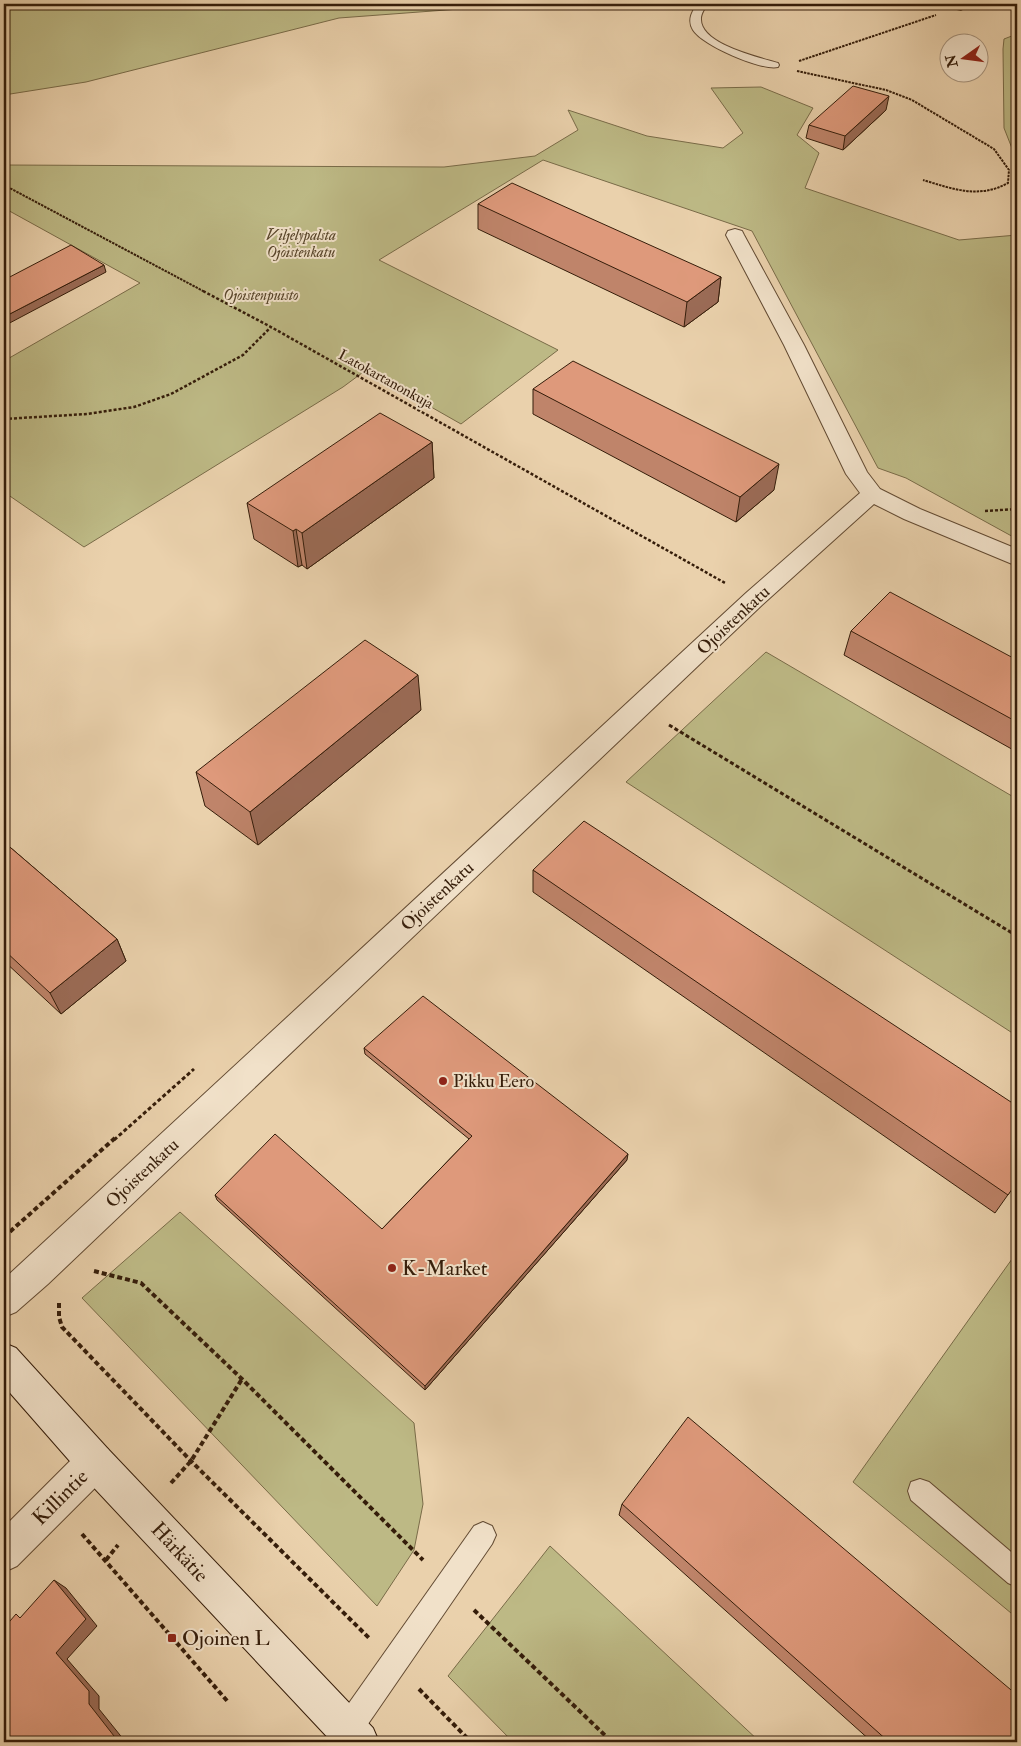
<svg xmlns="http://www.w3.org/2000/svg" width="1021" height="1746" font-family="'IM FELL Double Pica',serif">
<style>
.green{fill:#bdb985;stroke:#796b48}
.lines{fill:none;stroke-linecap:round;stroke-linejoin:round}
.service-casing{stroke:#624a32;stroke-width:2}
.minor-casing{stroke:#624a32;stroke-width:2}
.secondary-casing{stroke:#351d0a;stroke-width:2}
.path-far3{stroke:#351d0a;stroke-width:2;stroke-dasharray:2.5 1;stroke-linecap:butt}
.path-far2{stroke:#351d0a;stroke-width:2.5;stroke-dasharray:3 2;stroke-linecap:butt}
.path-far1{stroke:#351d0a;stroke-width:3;stroke-dasharray:4 2.5;stroke-linecap:butt}
.path{stroke:#351d0a;stroke-width:4;stroke-dasharray:5 3;stroke-linecap:butt}
.service{fill:#f1e1c9;fill-rule:evenodd}
.minor{fill:#f1e1c9;fill-rule:evenodd}
.secondary{fill:#f1e1c9;fill-rule:evenodd}
.wall{fill:#bf846a;stroke:#351d0a}
.shaded-wall{fill:#9b6b56;stroke:#351d0a}
.building{fill:#de997b;stroke:#351d0a}
.poi-dot{fill:#8f2418;stroke:#f1e1c9;stroke-width:2}
.labels{text-anchor:middle;stroke-width:4;stroke-linejoin:round;paint-order:stroke}
.far-park-label{font-size:15px;font-style:italic;fill:#574429;stroke:#f1e1c9}
.far-street-label{font-size:15px;fill:#351d0a;stroke:#f1e1c9}
.street-label{font-size:18px;fill:#351d0a;stroke:#f1e1c9}
.poi-label{font-size:18px;fill:#351d0a;stroke:#f1e1c9;text-anchor:start}
.near-poi-label{font-size:21px;fill:#351d0a;stroke:#f1e1c9;text-anchor:start}
.near-street-label{font-size:21px;fill:#351d0a;stroke:#f1e1c9}
</style>
<rect width="100%" height="100%" fill="#ead1ac"/>
<filter id="stains"><feTurbulence type="fractalNoise" baseFrequency=".004" numOctaves="4"/><feColorMatrix values="0 0 0 0 .2 0 0 0 0 .09 0 0 0 0 .02 0 0 0 .5 -.17"/></filter>
<radialGradient id="worn" r=".72"><stop offset=".6" stop-color="#630" stop-opacity="0"/><stop offset="1" stop-color="#630" stop-opacity=".3"/></radialGradient>
<g class="green">
<polygon points="4,4 492,4 486,7 339,18 86,82 4,95"/>
<polygon points="1017,34 1017,161 1004,128 1003,49 1004,39"/>
<polygon points="761,87 813,108 797,135 819,153 805,188 959,240 1017,235 1017,539 906,478 878,468 752,231 543,160 379,260 558,350 461,424 366,370 343,387 84,547 4,492 4,361 140,283 4,208 4,165 444,167 535,156 578,130 568,110 647,136 723,148 743,133 711,88"/>
<polygon points="766,652 1017,799 1017,1036 626,782"/>
<polygon points="180,1212 414,1423 423,1504 414,1550 377,1606 82,1298"/>
<polygon points="1017,1252 1017,1618 853,1482"/>
<polygon points="550,1546 760,1742 513,1742 448,1676"/>
</g>
<g class="lines">
<g class="service-casing">
<g id="service">
<path d="M697,4h10c-2,4 -6,10 -6,14 -2,26 57,39 77,45l1,2 -1,2c-17,4 -76,-22 -85,-37 -6,-10 -1,-18 4,-26z"/>
<polygon points="955,4 965,4 966,7 961,10 957,9"/>
<polygon points="920,1479 929,1482 1017,1557 1017,1587 1008,1583 911,1500 908,1491 911,1482"/>
<polygon points="483,1522 492,1526 496,1535 492,1544 357,1740 350,1742 337,1740 333,1730 337,1720 474,1526"/>
</g>
</g>
<g class="minor-casing">
<g id="minor">
<polygon points="735,229 742,231 744,235 804,345 867,472 880,489 920,509 1017,549 1017,566 904,519 874,504 762,605 48,1284 16,1312 4,1317 4,1279 746,593 860,493 846,474 784,345 726,235 728,231"/>
<polygon points="95,1444 108,1449 113,1462 108,1475 17,1566 4,1572 4,1527 82,1449"/>
</g>
</g>
<g class="secondary-casing">
<polygon id="secondary" points="4,1343 16,1348 108,1449 373,1728 379,1742 332,1742 82,1475 4,1386"/>
</g>
<g class="path-far3">
<polyline points="799,61 936,15"/>
<path d="M797,71l89,19 26,10 82,49 15,21 -1,13c-29,16 -55,6 -85,-3"/>
<polyline points="4,185 205,292"/>
</g>
<g class="path-far2">
<polyline points="203,291 271,327 725,583"/>
<polyline points="4,419 87,414 134,407 171,394 243,355 271,327"/>
<polyline points="985,511 1017,509"/>
</g>
<g class="path-far1">
<polyline points="669,725 1017,936"/>
<polyline points="114,1140 194,1069"/>
</g>
<g class="path">
<polyline points="4,1237 115,1138"/>
<polyline points="4,1240 9,1246"/>
<polyline points="94,1271 141,1283 242,1379 423,1560"/>
<polyline points="59,1303 59,1317 62,1327 191,1461 369,1638"/>
<polyline points="171,1483 191,1461 242,1379"/>
<polyline points="82,1534 229,1703"/>
<polyline points="106,1560 118,1545"/>
<polyline points="474,1610 612,1742"/>
<polyline points="419,1689 471,1742"/>
</g>
<use href="#service" class="service"/>
<use href="#minor" class="minor"/>
<use href="#secondary" class="secondary"/>
</g>
<g class="wall">
<polygon points="886,110 843,150 806,138 809,125"/>
<polygon points="478,204 721,277 718,302 684,327 478,229"/>
<polygon points="533,389 774,490 736,522 533,414"/>
<polygon points="432,442 434,478 307,569 302,565 298,567 254,539 247,503"/>
<polygon points="851,631 1017,660 1017,752 844,655"/>
<polygon points="421,710 258,845 205,806 196,772"/>
<polygon points="4,842 117,939 126,961 61,1014 4,961"/>
<polygon points="533,870 1017,1182 995,1213 533,892"/>
<polygon points="364,1048 627,1160 425,1390 217,1200 215,1195 382,1229 469,1139 365,1054"/>
<polygon points="622,1504 1017,1742 872,1742 619,1515"/>
</g>
<g class="shaded-wall">
<polygon points="889,96 886,110 843,150 845,136"/>
<polygon points="104,265 106,272 4,326 4,317"/>
<polygon points="721,277 718,302 684,327 687,302"/>
<polygon points="4,337 5,337 7,344 4,346"/>
<polygon points="432,442 434,478 307,569 302,533"/>
<polygon points="779,464 774,490 736,522 740,497"/>
<polygon points="296,529 302,565 298,567 293,531"/>
<polygon points="418,675 421,710 258,845 250,812"/>
<polygon points="117,939 126,961 61,1014 50,993"/>
<polygon points="628,1154 627,1160 425,1390 425,1386"/>
<polygon points="54,1580 66,1588 97,1626 67,1659 99,1696 99,1709 124,1740 122,1742 108,1742 89,1704 56,1653"/>
</g>
<g class="building">
<polygon points="853,86 889,96 845,136 809,125"/>
<polygon points="512,183 721,277 687,302 478,204"/>
<polygon points="71,245 104,265 4,317 4,280"/>
<polygon points="573,361 779,464 740,497 533,389"/>
<polygon points="380,413 432,442 302,533 296,529 293,531 247,503"/>
<polygon points="890,592 1017,660 1017,722 851,631"/>
<polygon points="365,640 418,675 250,812 196,772"/>
<polygon points="584,821 1017,1106 1017,1182 1008,1195 533,870"/>
<polygon points="4,842 117,939 50,993 4,950"/>
<polygon points="423,996 628,1154 425,1386 215,1195 275,1134 382,1229 472,1136 364,1048"/>
<polygon points="688,1417 1017,1695 1017,1742 889,1742 622,1504"/>
<polygon points="54,1580 86,1619 56,1653 89,1691 89,1704 114,1736 108,1742 4,1742 4,1628 16,1614 20,1618"/>
</g>
<g class="poi-dot">
<circle cx="443" cy="1081" r="5"/>
<circle cx="392" cy="1268" r="5"/>
<rect x="167" y="1633" width="10" height="10" rx="2.5"/>
</g>
<g class="labels">
<g class="far-park-label">
<text x="301" y="240">Viljelypalsta<tspan x="301" dy="17">Ojoistenkatu</tspan></text>
<text x="261" y="300">Ojoistenpuisto</text>
</g>
<g class="far-street-label">
<text transform="translate(386 379) rotate(29)" y="5">Latokartanonkuja</text>
</g>
<g class="street-label">
<text transform="translate(733 620) rotate(-43)" y="6">Ojoistenkatu</text>
<text transform="translate(437 896) rotate(-43)" y="6">Ojoistenkatu</text>
<text transform="translate(142 1173) rotate(-43)" y="6">Ojoistenkatu</text>
</g>
<g class="poi-label">
<text x="453" y="1087">Pikku Eero</text>
</g>
<g class="near-poi-label">
<text x="402" y="1275">K-Market</text>
<text x="182" y="1645">Ojoinen L</text>
</g>
<g class="near-street-label">
<text transform="translate(60 1497) rotate(-45)" y="7">Killintie</text>
<text transform="translate(180 1552) rotate(47)" y="7">Härkätie</text>
</g>
</g>
<rect width="1021" height="1746" fill="none" stroke="#ead1ac" stroke-width="20"/>
<rect x="5" y="5" width="1011" height="1736" fill="none" stroke="#351d0a" stroke-width="2.5"/>
<rect x="10" y="10" width="1001" height="1726" fill="none" stroke="#351d0a"/>
<g transform="translate(964 58) rotate(256)"><circle r="24" fill="#f1e1c9" stroke="#a6937d"/>
<path d="M0-4L9 19L0 12L-9 19Z" fill="#8f2418"/>
<text y="-8" font-size="14" font-weight="bold" text-anchor="middle" fill="#351d0a">N</text>
</g>
<rect width="100%" height="100%" filter="url(#stains)"/>
<rect width="100%" height="100%" fill="url(#worn)"/>
</svg>
